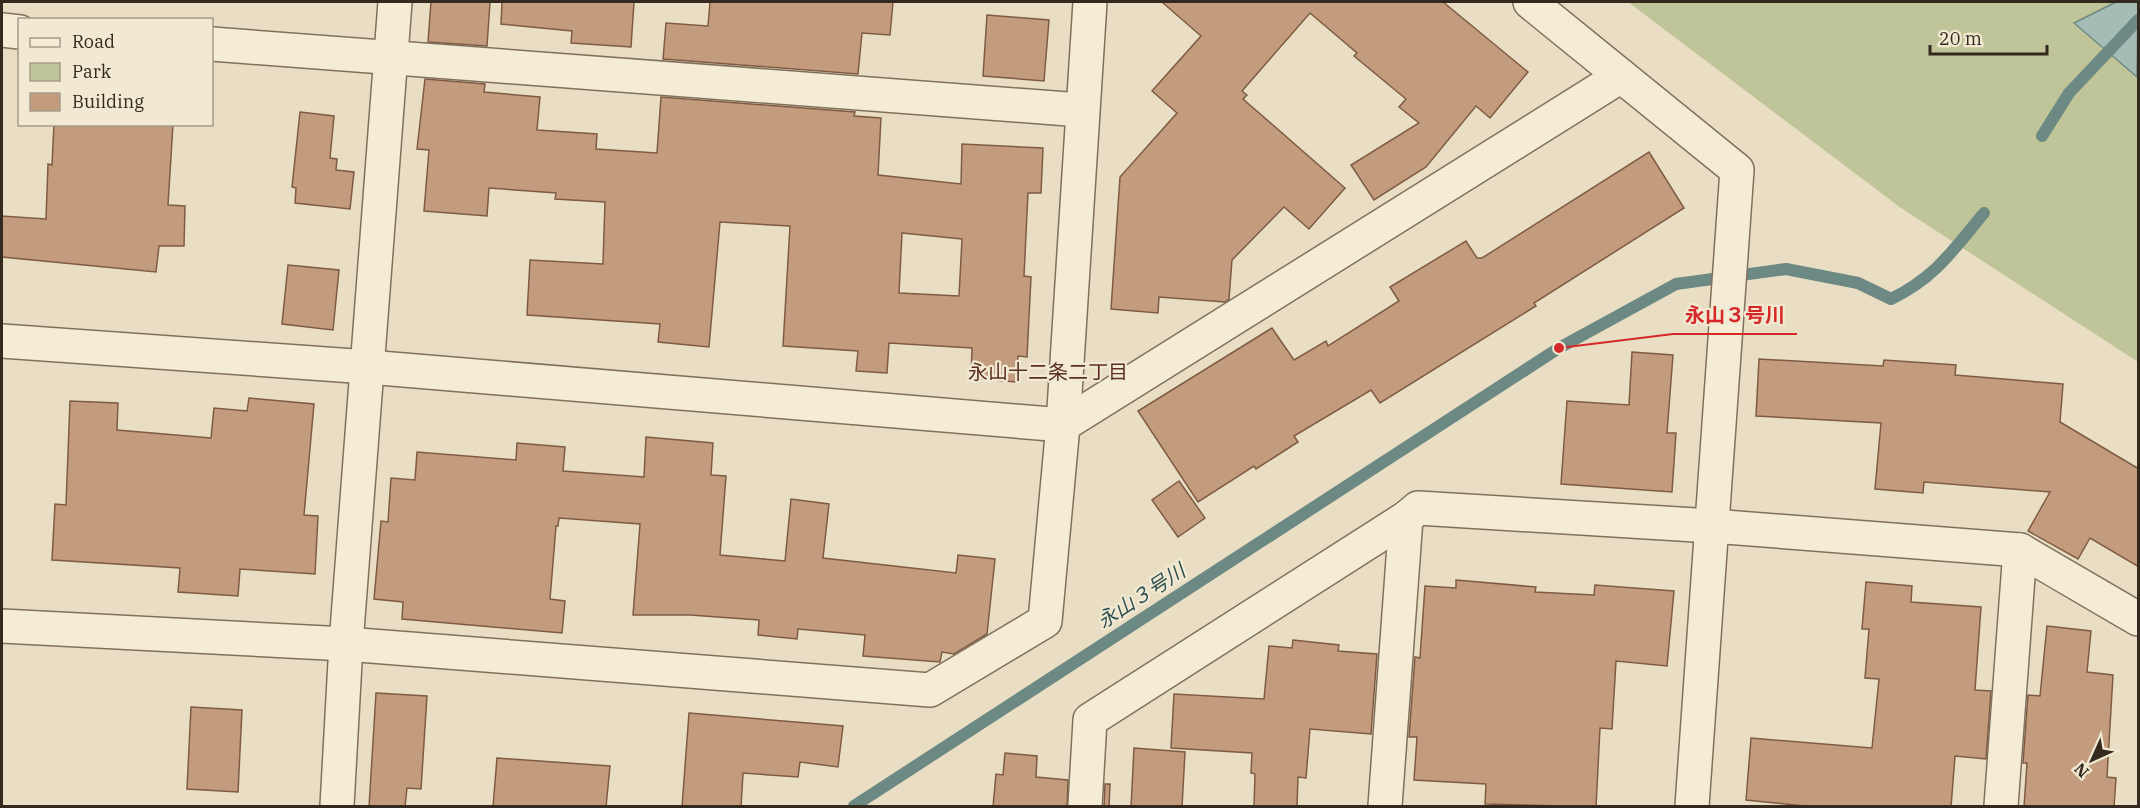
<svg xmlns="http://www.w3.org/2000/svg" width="2140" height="808" font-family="'IBM Plex Serif','Noto Sans JP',serif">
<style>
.green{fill:#bfc598}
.water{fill:#a5bcb6;stroke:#6d8983;stroke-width:1.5}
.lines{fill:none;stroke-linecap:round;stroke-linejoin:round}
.stream{stroke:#6d8983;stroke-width:12}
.building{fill:#c39b7d;stroke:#7e5c44;stroke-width:1.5;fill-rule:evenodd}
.street-casing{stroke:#81705c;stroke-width:36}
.street{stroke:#f5ecd5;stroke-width:33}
.labels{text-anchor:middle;stroke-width:4.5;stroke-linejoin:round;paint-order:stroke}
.neighbourhood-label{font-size:20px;fill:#5b2f22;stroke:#f1e9d2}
.water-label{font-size:20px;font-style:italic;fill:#2f514f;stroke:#f1e9d2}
.leader{fill:none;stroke:#d62828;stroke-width:2}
.callout-dot{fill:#d62828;stroke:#f1e9d2;stroke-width:2}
.callout-label{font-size:20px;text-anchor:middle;font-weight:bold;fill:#d62828;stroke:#f1e9d2;stroke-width:4.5;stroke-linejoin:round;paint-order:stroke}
</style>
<rect width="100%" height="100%" fill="#e9dec3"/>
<polygon class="green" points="1628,2 2116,2 2074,23 2138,76 2138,362 1901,208"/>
<polygon class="water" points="2116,2 2138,2 2137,77 2074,23"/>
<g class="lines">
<g class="stream">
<polyline points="2042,136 2069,93 2138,20"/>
<path d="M854,806l705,-458 117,-64 110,-15 72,14 33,16c45,-22 62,-49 93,-86"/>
</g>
</g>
<g class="building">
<polygon points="431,2 490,2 487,46 428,42"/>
<polygon points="502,2 634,2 631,47 571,43 572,31 501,24"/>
<polygon points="710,2 893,2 890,35 862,33 858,74 663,59 666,23 708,26"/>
<polygon points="1162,2 1443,2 1528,72 1490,118 1476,106 1426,167 1374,200 1351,165 1419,123 1399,107 1406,99 1354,56 1357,53 1310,13 1242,91 1247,95 1243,99 1345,188 1309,229 1284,207 1232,260 1229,299 1225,302 1159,297 1158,313 1111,309 1120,177 1177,113 1152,91 1201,36"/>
<polygon points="987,15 1049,20 1044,81 983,76"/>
<path d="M425,79l60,5 -1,8 56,5 -3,33 60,4 -1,15 61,4 4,-56 194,15 -1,4 27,2 -3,57 83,9 1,-40 81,4 -2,45h-13l-4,83 7,1 -4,80 -9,-1 -2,26 -45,-4 1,-30 -83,-5 -2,30 -31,-2 2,-20 -75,-5 7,-120 -70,-4 -11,125 -51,-5 2,-18 -133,-9 3,-55 73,4 2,-62 -50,-3 1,-6 -67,-5 -2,28 -63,-5 5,-61 -12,-1zM902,233l60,6 -3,57 -60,-3z"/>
<polygon points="300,112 334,116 330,158 337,159 336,170 354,172 350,209 295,203 296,188 292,187"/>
<polygon points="54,124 173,124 168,205 185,206 184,246 159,246 156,272 2,257 2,216 46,219 48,164 52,165"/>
<polygon points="1649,152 1684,208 1534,303 1536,306 1380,403 1371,390 1294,436 1298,442 1256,469 1254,466 1198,502 1138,411 1272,328 1294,360 1326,341 1328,346 1399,301 1390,287 1466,241 1477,258 1482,258"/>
<polygon points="288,265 339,270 333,330 282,324"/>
<polygon points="1632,352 1673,355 1667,433 1676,433 1672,492 1561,484 1567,401 1629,405"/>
<polygon points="1759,359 1883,366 1884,360 1956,365 1955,375 2063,384 2060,422 2139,469 2139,567 2090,538 2078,559 2028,531 2050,492 1924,482 1923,493 1875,489 1881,423 1756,416"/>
<polygon points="249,398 314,404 304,515 318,516 315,574 240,569 238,596 178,592 180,568 52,560 55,504 66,505 70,401 118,403 117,430 211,438 214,408 247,411"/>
<polygon points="646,437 713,443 711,475 726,476 720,555 785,561 791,499 829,504 823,558 956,573 958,555 995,559 987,634 954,654 942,652 940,662 863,656 865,635 798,629 797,639 758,635 759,620 690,615 633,615 640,524 559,518 558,526 556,526 550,599 565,601 562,633 402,619 403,602 374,599 381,521 388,522 391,478 415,480 417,452 516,460 517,443 565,447 563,471 644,477"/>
<polygon points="1179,481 1205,518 1178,537 1152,500"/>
<polygon points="1456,580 1536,587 1535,592 1594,595 1595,585 1674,591 1667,666 1616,661 1612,729 1600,728 1596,807 1485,804 1486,784 1414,780 1417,737 1409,737 1415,657 1420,658 1425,586 1456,588"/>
<polygon points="1866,582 1912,586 1911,602 1981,607 1975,690 1991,691 1986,759 1955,756 1951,807 1814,807 1746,800 1751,738 1872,748 1879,679 1865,678 1869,629 1862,629"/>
<polygon points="2047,626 2091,631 2087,672 2113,675 2107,777 2116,778 2114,807 2024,807 2027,763 2023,763 2028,695 2040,696"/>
<polygon points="1293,640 1339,645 1338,651 1377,654 1371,734 1310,729 1306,778 1298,777 1297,807 1254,807 1255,774 1251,773 1252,753 1171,748 1174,694 1264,699 1269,646 1292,648"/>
<polygon points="376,693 427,696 421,789 407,788 405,807 369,807"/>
<polygon points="191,707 242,710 238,792 187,789"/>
<polygon points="689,713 843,726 838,767 800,762 798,777 743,773 741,807 682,807"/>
<polygon points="1134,748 1185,752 1182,807 1131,807"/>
<polygon points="1005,753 1037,756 1036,777 1068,780 1067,807 993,807 996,774 1003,775"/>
<polygon points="497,758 610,766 606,807 493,807"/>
<polygon points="1105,784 1110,784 1109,807 1104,807"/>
</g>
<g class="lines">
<g class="street-casing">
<g id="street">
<polyline points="1530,2 1737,170 1692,806"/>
<polyline points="2,30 20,32"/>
<polyline points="212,44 1081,110"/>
<polyline points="2,341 368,367 1063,425 1621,76"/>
<polyline points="2,626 346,644 930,690 1045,621 1063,425 1090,2"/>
<polyline points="337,806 346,644 395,2"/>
<polyline points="1085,806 1090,720 1406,518 1418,508 1712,526 2020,550 2138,619"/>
<polyline points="1385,806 1406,518"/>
<polyline points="2001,806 2020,550"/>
</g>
</g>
<use href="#street" class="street"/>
</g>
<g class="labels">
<g class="neighbourhood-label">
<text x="1048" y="379">永山十二条二丁目</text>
</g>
<g class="water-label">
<text transform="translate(1141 596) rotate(-33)" y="7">永山３号川</text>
</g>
</g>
<path class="leader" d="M1559 348L1673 334H1797"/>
<circle class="callout-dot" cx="1559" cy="348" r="6"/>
<g class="callout-label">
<text x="1735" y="322">永山３号川</text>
</g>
<rect width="2140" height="808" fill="none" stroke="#33291e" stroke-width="6"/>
<rect x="18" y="18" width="195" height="108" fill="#f1e9d2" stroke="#a59c8a" stroke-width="1.5"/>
<rect x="30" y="38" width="30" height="9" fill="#f5ecd5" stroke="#a59c8a" stroke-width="1.5"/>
<text x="72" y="48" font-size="18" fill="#33291e">Road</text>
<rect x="30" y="63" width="30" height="18" fill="#bfc598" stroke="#a59c8a" stroke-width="1.5"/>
<text x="72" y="78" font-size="18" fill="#33291e">Park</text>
<rect x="30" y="93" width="30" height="18" fill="#c39b7d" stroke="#a59c8a" stroke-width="1.5"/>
<text x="72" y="108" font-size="18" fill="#33291e">Building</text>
<g transform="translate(2092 760) rotate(225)" stroke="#f1e9d2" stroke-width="4.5" paint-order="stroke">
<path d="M0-4.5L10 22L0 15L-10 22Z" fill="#33291e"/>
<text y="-9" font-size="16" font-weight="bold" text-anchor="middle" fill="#33291e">N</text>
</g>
<path d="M1930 45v9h117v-9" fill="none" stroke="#33291e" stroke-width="3"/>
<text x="1939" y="45" font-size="18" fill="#33291e" stroke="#f1e9d2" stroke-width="4.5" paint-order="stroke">20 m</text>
</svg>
